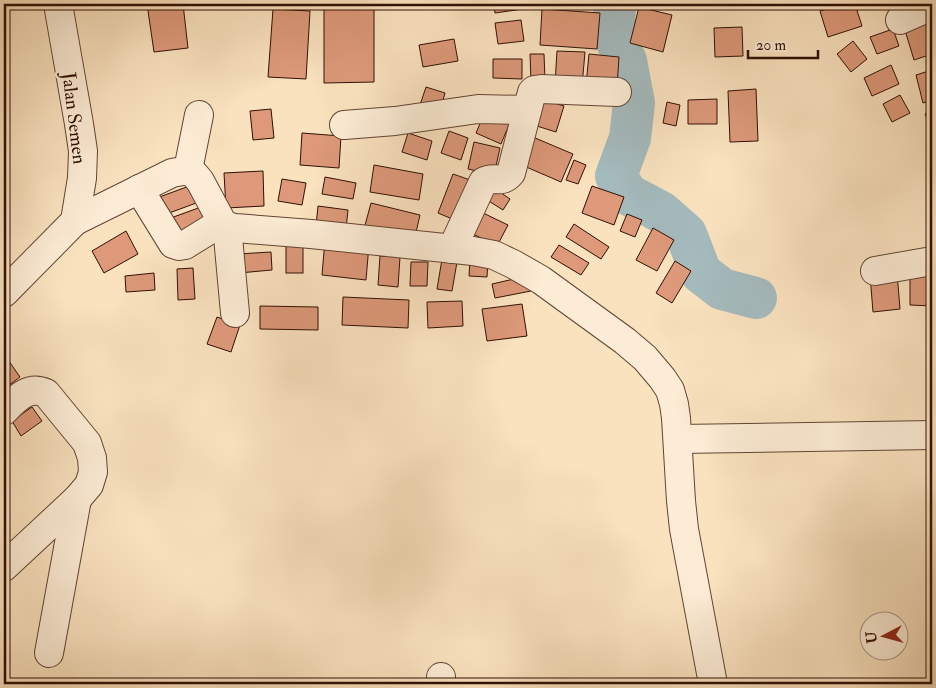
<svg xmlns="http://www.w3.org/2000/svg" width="936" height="688" font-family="'IM FELL Double Pica',serif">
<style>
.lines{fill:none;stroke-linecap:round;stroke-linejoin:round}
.river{stroke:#a4babd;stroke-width:42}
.building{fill:#dd997a;stroke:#310f04}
.minor-casing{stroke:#634433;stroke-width:30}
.minor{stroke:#fcecd5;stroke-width:28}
.labels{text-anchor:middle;stroke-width:4.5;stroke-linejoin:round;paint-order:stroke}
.street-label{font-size:19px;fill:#310f04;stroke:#fcecd5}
</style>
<rect width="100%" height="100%" fill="#fae2bf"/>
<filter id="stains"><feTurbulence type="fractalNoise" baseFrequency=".004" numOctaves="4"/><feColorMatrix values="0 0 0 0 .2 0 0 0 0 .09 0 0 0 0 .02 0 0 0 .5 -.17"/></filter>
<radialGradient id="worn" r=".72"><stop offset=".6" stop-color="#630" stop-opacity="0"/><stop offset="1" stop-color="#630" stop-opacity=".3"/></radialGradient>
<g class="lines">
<polyline class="river" points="616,4 614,16 615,38 626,61 634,103 630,138 616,176 627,194 661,212 686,234 701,273 722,289 756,298"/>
</g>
<g class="building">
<polygon points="147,4 183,4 188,48 154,52"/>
<polygon points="494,4 522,4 523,9 495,13"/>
<polygon points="841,4 855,4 862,26 828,37 820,11"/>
<polygon points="324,5 374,5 374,82 324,83"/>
<polygon points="639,7 672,15 663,52 630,43"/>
<polygon points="273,9 310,11 306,79 268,77"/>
<polygon points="542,9 600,13 597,49 540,45"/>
<polygon points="521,20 524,41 498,44 495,23"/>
<polygon points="928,20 932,36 932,54 914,60 904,27"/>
<polygon points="742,27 743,56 715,57 714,28"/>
<polygon points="893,29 899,46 877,54 870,37"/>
<polygon points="454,39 458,61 423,67 419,45"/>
<polygon points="853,41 867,59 851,72 837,54"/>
<polygon points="557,51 585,52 582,86 555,84"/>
<polygon points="530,54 544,54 545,80 531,81"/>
<polygon points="589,54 619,57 617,87 586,85"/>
<polygon points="493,59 522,59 522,79 493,78"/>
<polygon points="891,65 899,84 872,96 864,78"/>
<polygon points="932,70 932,100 923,103 916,75"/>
<polygon points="426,87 445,93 440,111 420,105"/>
<polygon points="756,89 758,141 730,142 728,91"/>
<polygon points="900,95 910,113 892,122 883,104"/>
<polygon points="531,96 564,106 556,132 524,122"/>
<polygon points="717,99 717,124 688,124 688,100"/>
<polygon points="667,102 680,105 676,126 663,123"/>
<polygon points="271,109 274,138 253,140 250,111"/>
<polygon points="486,110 511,120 501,144 476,133"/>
<polygon points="932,111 932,126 931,127 925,114"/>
<polygon points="449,131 468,138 461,160 441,153"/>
<polygon points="302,133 341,136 339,168 300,165"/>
<polygon points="408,133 432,141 427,160 402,152"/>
<polygon points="528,135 573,154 561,182 517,163"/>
<polygon points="474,142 500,148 494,175 468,169"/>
<polygon points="574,160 586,165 578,184 566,180"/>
<polygon points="374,165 423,174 419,200 370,192"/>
<polygon points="263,171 264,206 226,208 224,173"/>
<polygon points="453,174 473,181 457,221 438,213"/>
<polygon points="325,177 356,183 353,199 322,194"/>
<polygon points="282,179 306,183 302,205 278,201"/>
<polygon points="192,185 199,202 161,216 154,199"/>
<polygon points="491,186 510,199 503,210 484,198"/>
<polygon points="592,186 624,197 614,225 582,213"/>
<polygon points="371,203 420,215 414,241 364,229"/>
<polygon points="318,206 348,210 346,229 316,226"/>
<polygon points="201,207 208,227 175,238 168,219"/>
<polygon points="479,211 508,225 497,246 469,232"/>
<polygon points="627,214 642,220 635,237 620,231"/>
<polygon points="574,224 609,247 601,259 566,237"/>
<polygon points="653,228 674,240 657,271 636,260"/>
<polygon points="126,231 138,254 104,273 92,251"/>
<polygon points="325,240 369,245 366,280 322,275"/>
<rect x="286" y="241" width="17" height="32"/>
<polygon points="559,245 589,263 581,275 551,257"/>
<polygon points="271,252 272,270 239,273 238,254"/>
<polygon points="380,256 400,257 398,287 378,285"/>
<polygon points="442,259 457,262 452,291 437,289"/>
<polygon points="470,259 488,259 487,277 469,276"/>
<polygon points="675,261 691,271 672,303 656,293"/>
<polygon points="411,262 428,262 427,286 410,286"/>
<polygon points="193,268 195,299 178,300 177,269"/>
<polygon points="897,272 900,309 873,312 870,275"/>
<polygon points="154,273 155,290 126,292 125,276"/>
<polygon points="527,276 531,291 495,298 492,284"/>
<polygon points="910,276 932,276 932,306 910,305"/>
<polygon points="343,297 409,300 408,328 342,325"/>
<polygon points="462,301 463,326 428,328 427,302"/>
<polygon points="522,304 527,336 487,341 482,309"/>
<polygon points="260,306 318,307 318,330 260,329"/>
<polygon points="217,317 240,325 231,352 207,344"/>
<polygon points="4,354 20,377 4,389"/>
<polygon points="32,407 42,421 21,436 12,421"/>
</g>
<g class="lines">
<g class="minor-casing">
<g id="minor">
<polyline points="900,20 932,6"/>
<polyline points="344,125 395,121 478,109 527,110"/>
<polyline points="188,170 199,115"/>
<polyline points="139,189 173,244 179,246 185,245 222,222"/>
<polyline points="75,221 172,173 188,170 195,175 200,181 222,222 227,226 235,228 311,234 473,251 494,255 513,264 541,280 625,341 645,358 662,378 670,390 674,404 676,418 681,501 684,529 713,684"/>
<polyline points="227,226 235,313"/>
<path d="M452,249l31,-67c11,-7 18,3 28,-9l21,-81 2,-2 7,-1 76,3"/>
<polyline points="875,271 932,261"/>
<polyline points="4,293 75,221 82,178 83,151 79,124 58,4"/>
<path d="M4,411c12,-12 24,-26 42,-18l41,50 5,15 1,14 -4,13 -12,14 -73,68"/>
<polyline points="678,439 932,435"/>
<polyline points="49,653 77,499"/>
<polyline points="441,684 441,677"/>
</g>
</g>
<use href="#minor" class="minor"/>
</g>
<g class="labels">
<g class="street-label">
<text transform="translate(75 118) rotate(83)" y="7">Jalan Semen</text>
</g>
</g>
<rect width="936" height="688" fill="none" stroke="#fae2bf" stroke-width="20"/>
<rect x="5" y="5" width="926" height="678" fill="none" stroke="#310f04" stroke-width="2.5"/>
<rect x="10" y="10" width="916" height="668" fill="none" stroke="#310f04"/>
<g transform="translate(884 636) rotate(264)"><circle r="24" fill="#fcecd5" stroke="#ab9481"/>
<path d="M0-4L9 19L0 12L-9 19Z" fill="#8f2418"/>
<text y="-8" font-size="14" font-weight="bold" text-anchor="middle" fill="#310f04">U</text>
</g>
<path d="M748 50v8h70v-8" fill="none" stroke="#310f04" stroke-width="2.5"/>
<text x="756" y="50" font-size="15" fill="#310f04" stroke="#fcecd5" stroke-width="4" paint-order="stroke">20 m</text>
<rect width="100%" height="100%" filter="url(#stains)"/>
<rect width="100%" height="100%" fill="url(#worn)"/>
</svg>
